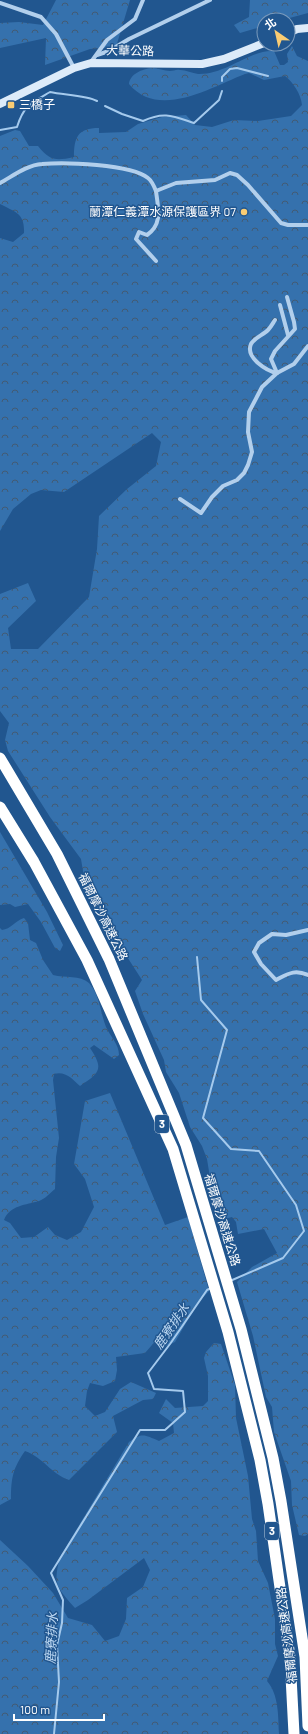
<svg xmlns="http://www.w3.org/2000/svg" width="308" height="1734" font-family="Barlow,'Noto Sans TC',sans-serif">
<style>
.forest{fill:url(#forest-crowns)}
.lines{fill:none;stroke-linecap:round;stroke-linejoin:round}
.stream{stroke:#a5caed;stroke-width:2}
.minor{stroke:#b2cfec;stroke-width:4}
.secondary{stroke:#ddebf9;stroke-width:8}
.motorway{stroke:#fff;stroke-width:11}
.poi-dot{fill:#f9cc73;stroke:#21568f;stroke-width:1.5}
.labels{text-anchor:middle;stroke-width:3;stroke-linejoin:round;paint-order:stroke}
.shield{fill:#21568f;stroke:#bcccdd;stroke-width:1}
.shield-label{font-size:11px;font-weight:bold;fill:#fff}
.street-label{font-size:12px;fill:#fff;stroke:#21568f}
.poi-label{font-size:12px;fill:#fff;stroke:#21568f;text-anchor:start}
.water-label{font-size:13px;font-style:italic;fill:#bed9f3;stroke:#21568f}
</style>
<defs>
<pattern id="forest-crowns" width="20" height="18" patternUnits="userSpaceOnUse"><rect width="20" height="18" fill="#3571ad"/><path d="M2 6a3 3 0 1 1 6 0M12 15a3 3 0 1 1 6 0" fill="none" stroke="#435b73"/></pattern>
</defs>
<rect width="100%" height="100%" fill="#21568f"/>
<g class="forest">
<polygon points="56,0 130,0 116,47 90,49 45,65 46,38 0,48 0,23 19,22 43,25"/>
<polygon points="250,0 308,0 308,13 282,20 264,20 264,26 240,33 234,25 249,17"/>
<path d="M292,46l5,10 11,5v1473l-3,2 -6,-1 -7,-30 -1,-24 -17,-49 -2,-25 -6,-10 -13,-61 -16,-54 15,-15 25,-14 -13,-24 -26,5 -2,-12 -4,-5 -12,3 -7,-24 -6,-37 -5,-13 -12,-19 -11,-34 -13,-21 -2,-12 -21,-46 -8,-23 7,-11 -20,-31 -10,-8 -3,-5 -25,-59 -3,-18 -31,-42 -42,-66 -3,-11 4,-17 -9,-12v-117l28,-11 8,18 -28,27 3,21h27l51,-52 8,-48 2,-33 28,-27 29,-23 5,-24 -9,-9 -88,59 -23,-2 -10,4 -18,15 -13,22v-293l13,4 11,-9c1,-20 -9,-21 -24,-29v-68l15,-6 5,1 9,15h9c12,15 18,15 36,11 0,-20 4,-29 25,-29v5l27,-1 12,-8 24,-7 24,-2 9,10 17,2 22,-7 24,1 33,-5 11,-11c-1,-11 -9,-23 -17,-29l-21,4 -15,-7 -4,1c-34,13 -86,46 -116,10 1,-10 13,-15 23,-16 6,0 12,3 18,3 4,0 6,-2 10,-1 6,0 12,3 18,4 28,1 53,-25 76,-23l6,14h4l4,-3 -1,-8z"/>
<polygon points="0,832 47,912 63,945 60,951 55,948 41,922 28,904 15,907 10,904 0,905"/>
<path d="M24,918l4,5 2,17 6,3 7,17 10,15c12,3 27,0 36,8 11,12 11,29 17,44 4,9 13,17 13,28l-5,4 -20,-14 -4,3c14,21 10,25 -10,38 -8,-7 -14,-15 -26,-12l-1,6 6,58 -3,19 -1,32c-5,4 -10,10 -16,12 -13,4 -29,4 -35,19l6,3 11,15 13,-1 14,-10 7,8 12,5 14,-8 13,-25 -9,-28 -11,-15 11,-63 25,-8 55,132 23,-8 21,74 -12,13 -22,38 -9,4 -8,-8 -13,15 -29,4 1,13 -2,11 -12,5 -13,-3 -3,8 -2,15 10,10 10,-4 15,-23 11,-7 25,11 -3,6 -10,1 -30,16 4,16 -48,48c-18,-6 -26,-23 -44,-29 -12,17 -14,27 -14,48l-11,6v-577l2,2c9,-1 13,-9 22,-12z"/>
<path d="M214,1343l7,1 14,41 1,33 12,58 4,43 4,12 2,30 10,22 7,36v25l3,12 -11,25c12,14 11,35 12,53h-279v-194l28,26 25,27 15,25 24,7 13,16 14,-5 7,-17 1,-21 16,-11 7,-17 -6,-12 -56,42 -13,8c-19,-22 -22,-23 -15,-51l69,-115c13,-10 16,-7 30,-1l15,-8 -1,-10 -14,-10 7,-14 9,9 28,-2 5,-5v-25l-4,-18 2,-6z"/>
</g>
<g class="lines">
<g class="stream">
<polyline points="222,81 222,77 230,69 237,68 268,76"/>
<path d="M105,106l17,8 21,7c21,-10 30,-5 51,2l25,-23 3,-9"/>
<path d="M0,130l17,-3c7,-22 14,-24 33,-35 14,3 36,3 47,9"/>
<polyline points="197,957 201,1000 227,1030 203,1118 231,1149 259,1151 296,1205 304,1231 283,1258 230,1281"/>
<polyline points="54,1734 59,1682 57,1645 62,1623 63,1600 51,1573 140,1430 165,1430 185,1412 183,1391 154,1389 148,1373 170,1344 207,1290 211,1288"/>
</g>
<g class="minor">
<polyline points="0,3 41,17 56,34 74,68"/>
<polyline points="97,55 109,51 129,39 210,0"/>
<polyline points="91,62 107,40 135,19 143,0"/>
<path d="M0,183c13,-7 27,-18 42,-19 22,-2 89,0 106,14 4,3 6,8 8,13l20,-8 39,-3 15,-7 7,2 11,10 33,38 7,2h20"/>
<path d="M156,191c2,17 7,33 -9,44l-8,-3 -3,7 20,22"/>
<polyline points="280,305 288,335"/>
<path d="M275,320c-2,3 -4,7 -7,10 -5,5 -14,8 -17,14 -6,14 16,27 26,29"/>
<polyline points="277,373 271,359 275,351 295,329 294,322 287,297"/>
<polyline points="180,499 201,513 212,497 223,486 237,480 244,473 248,465 252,452 248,432 249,412 262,387 277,373 294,364 308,346"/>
<path d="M308,930l-22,5 -14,-1 -13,9 -5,9 7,12 15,16c12,-6 18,-11 32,-5"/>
</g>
<g class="secondary">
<polyline points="288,33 297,29 308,28"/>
<polyline points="0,104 74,68 91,63 202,64 224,59 264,43"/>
</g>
<g class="motorway">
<polyline points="0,758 57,854 109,959 186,1145 241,1329 273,1458 281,1501 305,1657 308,1726"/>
<polyline points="0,807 34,862 87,960 173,1149 228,1332 260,1460 268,1504 290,1657 294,1734"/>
</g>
</g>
<g class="poi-dot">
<rect x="7" y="101" width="8" height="8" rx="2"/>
<circle cx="244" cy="212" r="4"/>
</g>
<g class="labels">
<g class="shield">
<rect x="155" y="1115" width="14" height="18" rx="3"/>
<rect x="265" y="1522" width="14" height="18" rx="3"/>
</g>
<g class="shield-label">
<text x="162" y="1128">3</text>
<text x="272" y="1535">3</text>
</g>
<g class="street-label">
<text transform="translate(130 51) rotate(1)" y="4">大華公路</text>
<text transform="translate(103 917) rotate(64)" y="4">福爾摩沙高速公路</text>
<text transform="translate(222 1220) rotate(73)" y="4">福爾摩沙高速公路</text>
<text transform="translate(287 1635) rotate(-97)" y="4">福爾摩沙高速公路</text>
</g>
<g class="poi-label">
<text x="19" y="109">三橋子</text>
<text x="236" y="216" text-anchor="end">蘭潭仁義潭水源保護區界 07</text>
</g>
<g class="water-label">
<text transform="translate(171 1326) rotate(-55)" y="5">鹿寮排水</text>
<text transform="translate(51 1638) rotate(-87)" y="5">鹿寮排水</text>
</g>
</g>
<g transform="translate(276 32) rotate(326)"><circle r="19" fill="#21568f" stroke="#7a9abc"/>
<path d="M0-3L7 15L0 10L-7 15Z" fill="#f9cc73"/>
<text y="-6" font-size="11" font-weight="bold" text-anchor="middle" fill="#ffffff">北</text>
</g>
<path d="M14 1714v6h90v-6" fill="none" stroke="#ffffff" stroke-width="2"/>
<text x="20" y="1714" font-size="12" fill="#ffffff" stroke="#21568f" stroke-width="3" paint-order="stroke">100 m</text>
</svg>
